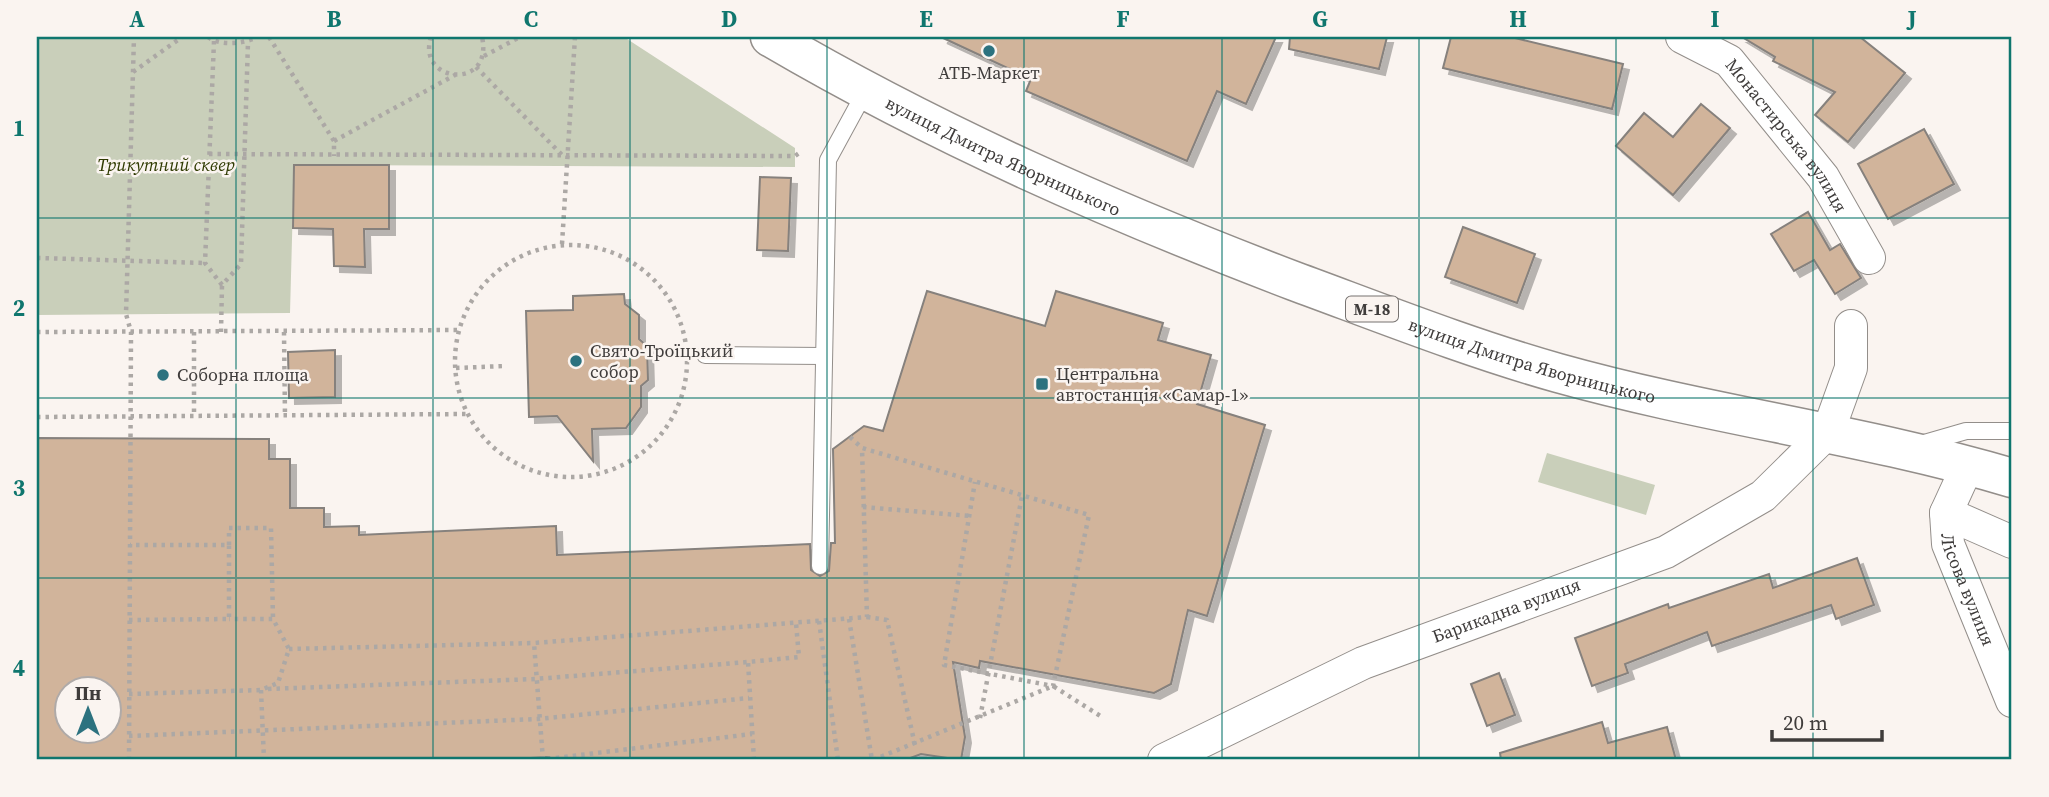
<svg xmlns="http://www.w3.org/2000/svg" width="2049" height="797" font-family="'Source Serif 4',serif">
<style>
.green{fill:#c9cfba}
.building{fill:#d1b49b;stroke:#86817d;stroke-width:2;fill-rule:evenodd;filter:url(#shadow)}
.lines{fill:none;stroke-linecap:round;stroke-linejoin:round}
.lane-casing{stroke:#938e8a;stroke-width:18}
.street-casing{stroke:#938e8a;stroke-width:34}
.highway-casing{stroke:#938e8a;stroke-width:41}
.path{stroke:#aca8a5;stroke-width:4.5;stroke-dasharray:3.5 5;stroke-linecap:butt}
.lane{stroke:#fff;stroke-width:16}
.street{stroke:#fff;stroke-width:32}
.highway{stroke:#fff;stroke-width:38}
.grid{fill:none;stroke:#0f766e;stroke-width:2;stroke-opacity:0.55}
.poi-dot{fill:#2c727f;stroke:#faf4f0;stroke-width:2.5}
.labels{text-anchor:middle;stroke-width:5;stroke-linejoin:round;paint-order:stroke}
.shield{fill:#faf4f0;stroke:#777371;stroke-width:2}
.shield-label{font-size:16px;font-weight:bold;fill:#3f3c3b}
.poi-label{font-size:18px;fill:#3f3c3b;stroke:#faf4f0;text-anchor:start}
.street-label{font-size:18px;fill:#3f3c3b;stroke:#faf4f0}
.park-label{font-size:18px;font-style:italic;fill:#2f3a00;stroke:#faf4f0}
.neatline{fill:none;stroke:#0f766e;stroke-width:2.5}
.grid-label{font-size:23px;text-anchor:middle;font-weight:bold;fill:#0f766e}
</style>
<defs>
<filter id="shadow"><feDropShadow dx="6" dy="6" stdDeviation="0" flood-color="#0004"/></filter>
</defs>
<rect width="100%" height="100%" fill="#faf4f0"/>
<g class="green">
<polygon points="37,37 624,37 795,148 795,167 294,165 290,313 37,315"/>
<polygon points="1547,453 1655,485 1646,515 1538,482"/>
</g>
<g class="building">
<polygon points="941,37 1276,37 1246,104 1217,91 1187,161 1026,91 1031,79"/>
<polygon points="1290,37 1387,37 1379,69 1289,49"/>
<polygon points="1451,37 1511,37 1623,64 1612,109 1443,68"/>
<polygon points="1742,37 1860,37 1905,73 1848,142 1815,115 1835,92 1773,61 1775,57"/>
<polygon points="1701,104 1730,128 1673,195 1616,146 1644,113 1673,137"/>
<polygon points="1924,129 1954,184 1888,219 1858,164"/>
<polygon points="294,165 389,165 389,229 364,229 365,267 334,266 333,229 293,228"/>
<polygon points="760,177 791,178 788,251 757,250"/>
<polygon points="1808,212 1830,250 1840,244 1861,278 1835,294 1814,260 1794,271 1771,234"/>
<polygon points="1463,227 1535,254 1517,303 1445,277"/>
<path d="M927,291l118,35 11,-35 107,32 -5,17 53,15 -14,49 68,21 -58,191 -19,-6 -17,74 -17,9 -174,-32 -1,7 -26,-6 12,75 -4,23 -40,-6 -16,6h-356v-3l-60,3h-452v-322l232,1v20h21v49h34v19l35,-1v9l197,-9 1,29 253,-11 1,26 9,6 9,-5 2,-28h4l-2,-94 31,-23 19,5zM66,689h42v42h-42z"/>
<polygon points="624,294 625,304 639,315 639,339 647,346 648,380 641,386 641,407 626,428 592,429 593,461 557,416 529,417 526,311 573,310 573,296"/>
<polygon points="335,350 335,397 289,398 288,352"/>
<polygon points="1857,558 1874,605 1836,619 1831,605 1712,646 1707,632 1625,664 1628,673 1592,686 1575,638 1668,604 1669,608 1769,574 1773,588"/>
<polygon points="1499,673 1515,715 1487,726 1471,684"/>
<polygon points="1602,722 1608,743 1667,727 1676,760 1501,760 1500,753"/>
</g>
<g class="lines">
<g class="lane-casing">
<g id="lane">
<polyline points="705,355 824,356"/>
<polyline points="1921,444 1966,431 2012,431"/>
<polyline points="820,566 828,160 865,92"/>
</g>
</g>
<g class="street-casing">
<g id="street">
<path id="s1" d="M1682,37l47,24 94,116 46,81"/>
<path id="s2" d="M1968,465l-22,48 2,31 64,157"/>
<polyline points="1946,513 2012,542"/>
<path id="s3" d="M1164,760l199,-97 303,-111 97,-56 65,-64 23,-64v-42"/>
</g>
</g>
<g class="highway-casing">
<g id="highway">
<path id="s4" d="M770,37c167,98 343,175 524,244 87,32 175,67 264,92 150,42 305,61 454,105"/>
</g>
</g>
<g class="path">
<path d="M208,37c11,9 37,7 49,0"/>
<polyline points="269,37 334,141 334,156"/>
<path d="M431,37c-15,46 63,54 51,0"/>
<polyline points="214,41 205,263 222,285 241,264 248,42"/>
<polyline points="484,56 520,37"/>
<polyline points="476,67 562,155"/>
<polyline points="133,72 182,37"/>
<polyline points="334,141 455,75"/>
<polyline points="209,154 795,156 802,151"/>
<polyline points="562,244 575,37"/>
<circle cx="571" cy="361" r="116"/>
<polyline points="37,258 205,263"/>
<polyline points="37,332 460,330"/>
<polyline points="194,332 194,417"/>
<polyline points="221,332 222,285"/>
<polyline points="284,332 285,417"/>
<polyline points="456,368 505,366"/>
<polyline points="37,417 468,414"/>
<polyline points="850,437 862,448 1089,515 1053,686 944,665 975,482"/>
<polyline points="863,507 970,516"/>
<polyline points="229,545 229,528 271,528 273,619"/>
<polyline points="867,617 887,620 915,745"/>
<polyline points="849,619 872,760"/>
<polyline points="129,620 229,619 229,545 130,545"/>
<polyline points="819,621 838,760"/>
<polyline points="289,649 534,643"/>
<polyline points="268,689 535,679 748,662"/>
<polyline points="261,690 264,760"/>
<polyline points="129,694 261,690 278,683 289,649 273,619 229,619"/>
<polyline points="980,718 1022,496"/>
<polyline points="129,736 538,719 749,698"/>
<polyline points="129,760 131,332 126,314 134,37"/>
<polyline points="539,760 752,734"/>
<polyline points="543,760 534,643 867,617 862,448"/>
<polyline points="754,760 748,662 799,657 796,623"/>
<polyline points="873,760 1053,686 1102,717"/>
</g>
<use href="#lane" class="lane"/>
<use href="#street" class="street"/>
<use href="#highway" class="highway"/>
</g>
<path class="grid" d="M236,37v723M433,37v723M630,37v723M827,37v723M1024,37v723M1222,37v723M1419,37v723M1616,37v723M1813,37v723M37,218h1975M37,398h1975M37,578h1975"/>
<g class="poi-dot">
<circle cx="989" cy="51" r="7"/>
<circle cx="576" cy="361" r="7"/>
<circle cx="163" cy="375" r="7"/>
<rect x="1035" y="377" width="14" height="14" rx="3.5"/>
</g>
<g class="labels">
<rect class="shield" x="1346" y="296.5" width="52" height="25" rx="5"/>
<g class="shield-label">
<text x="1372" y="315">М-18</text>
</g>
<g class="poi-label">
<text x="989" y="79" text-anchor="middle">АТБ-Маркет</text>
<text x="590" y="357">Свято-Троїцький<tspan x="590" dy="21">собор</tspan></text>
<text x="1056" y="380">Центральна<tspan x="1056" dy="21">автостанція «Самар-1»</tspan></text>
<text x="177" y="381">Соборна площа</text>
</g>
<g class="street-label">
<text dy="6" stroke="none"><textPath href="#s1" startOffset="147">Монастирська вулиця</textPath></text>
<text dy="6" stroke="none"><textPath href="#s4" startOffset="262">вулиця Дмитра Яворницького</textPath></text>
<text dy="6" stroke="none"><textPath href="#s4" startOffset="830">вулиця Дмитра Яворницького</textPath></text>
<text dy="6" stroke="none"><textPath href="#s2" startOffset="133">Лісова вулиця</textPath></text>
<text dy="6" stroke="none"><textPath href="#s3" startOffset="374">Барикадна вулиця</textPath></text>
</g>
<g class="park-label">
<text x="166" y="171">Трикутний сквер</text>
</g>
</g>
<rect width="2049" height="797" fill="none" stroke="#faf4f0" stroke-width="77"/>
<g transform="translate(88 710)"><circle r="33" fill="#faf4f0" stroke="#afaaa8" stroke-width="2"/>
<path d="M0-5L12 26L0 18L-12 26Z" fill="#2c727f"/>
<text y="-10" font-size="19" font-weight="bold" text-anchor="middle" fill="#3f3c3b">Пн</text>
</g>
<path d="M1772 730v10h110v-10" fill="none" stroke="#3f3c3b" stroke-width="3.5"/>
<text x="1783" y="730" font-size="21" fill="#3f3c3b" stroke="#faf4f0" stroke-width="5" paint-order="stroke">20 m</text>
<rect x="38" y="38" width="1972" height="720" class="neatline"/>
<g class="grid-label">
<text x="137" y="27">A</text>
<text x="334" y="27">B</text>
<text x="531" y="27">C</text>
<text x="729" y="27">D</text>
<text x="926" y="27">E</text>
<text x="1123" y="27">F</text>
<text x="1320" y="27">G</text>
<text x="1518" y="27">H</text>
<text x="1715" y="27">I</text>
<text x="1912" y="27">J</text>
<text x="19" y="136">1</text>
<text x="19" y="316">2</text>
<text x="19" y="496">3</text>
<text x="19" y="676">4</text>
</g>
</svg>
